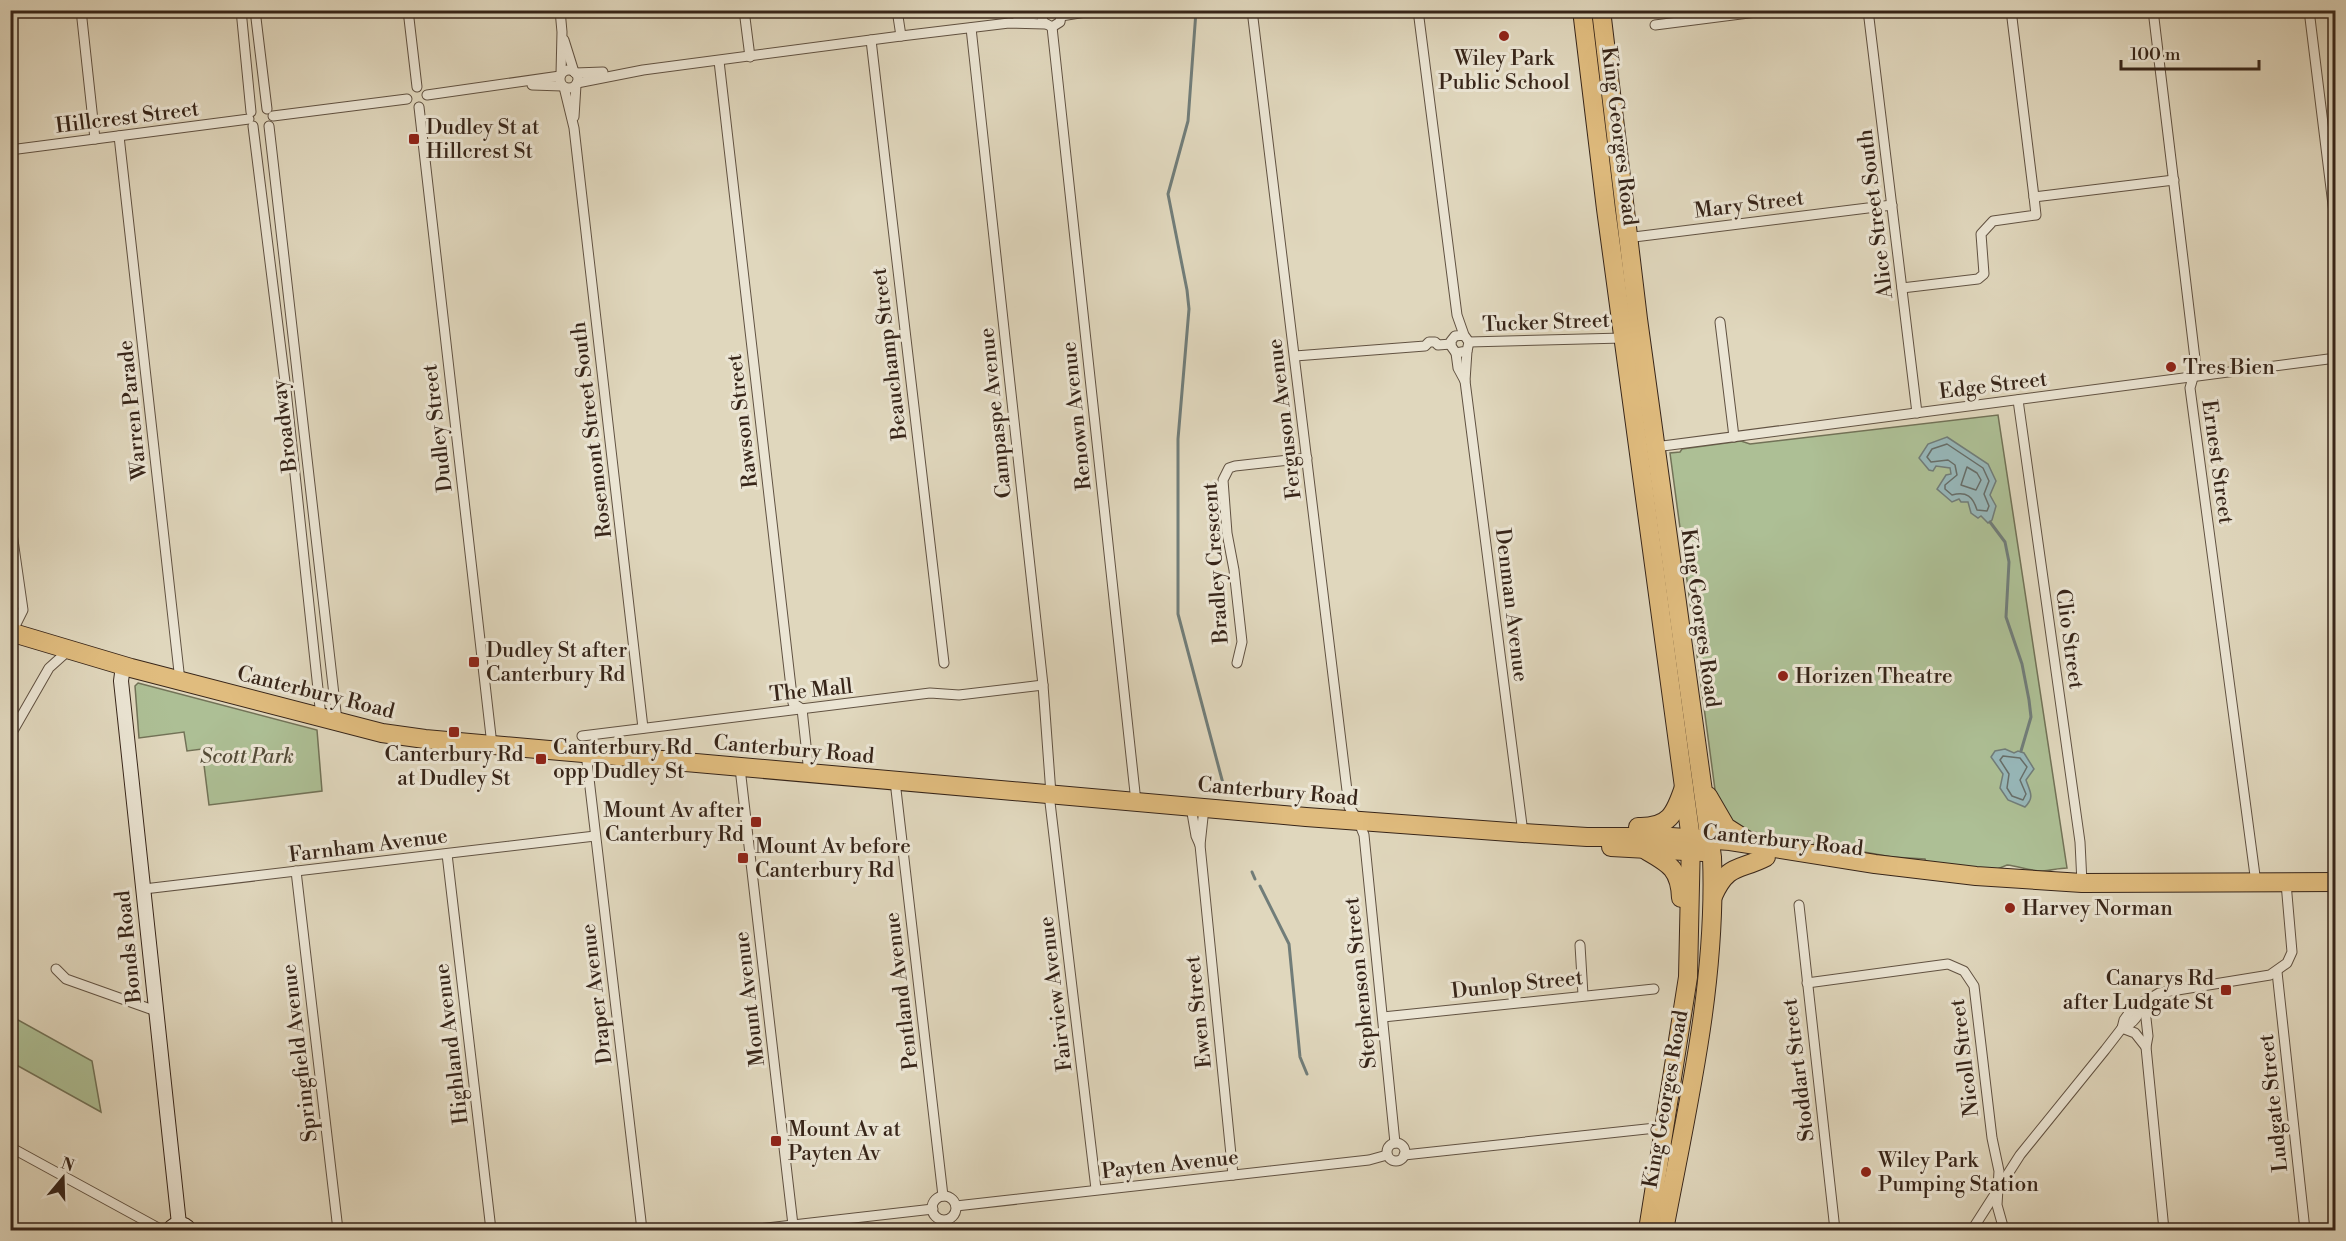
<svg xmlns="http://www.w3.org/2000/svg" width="2346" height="1241" font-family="'Libre Bodoni',serif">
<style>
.green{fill:#adbf95;stroke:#727257;stroke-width:1.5}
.water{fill:#97b7b9;stroke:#717d79;stroke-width:1.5}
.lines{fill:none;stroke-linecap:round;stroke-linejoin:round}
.shore{stroke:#676e69;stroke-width:1.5}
.stream{stroke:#717d79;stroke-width:3}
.street-casing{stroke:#615242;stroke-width:11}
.secondary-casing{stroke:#372519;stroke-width:16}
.highway-casing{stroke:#372519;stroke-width:20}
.street{stroke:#ebe5d4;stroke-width:9}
.secondary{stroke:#ebe5d4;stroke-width:14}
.highway{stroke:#e0bc7e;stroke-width:18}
.poi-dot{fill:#8f2418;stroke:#ebe5d4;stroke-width:2}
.labels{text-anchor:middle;stroke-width:6;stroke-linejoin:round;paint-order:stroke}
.poi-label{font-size:21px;fill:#372519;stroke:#ebe5d4;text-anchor:start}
.street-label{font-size:21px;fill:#372519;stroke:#ebe5d4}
.park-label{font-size:21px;font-style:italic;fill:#544c38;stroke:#ebe5d4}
</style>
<rect width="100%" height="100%" fill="#e0d7bd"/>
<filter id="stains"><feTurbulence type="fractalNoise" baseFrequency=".00333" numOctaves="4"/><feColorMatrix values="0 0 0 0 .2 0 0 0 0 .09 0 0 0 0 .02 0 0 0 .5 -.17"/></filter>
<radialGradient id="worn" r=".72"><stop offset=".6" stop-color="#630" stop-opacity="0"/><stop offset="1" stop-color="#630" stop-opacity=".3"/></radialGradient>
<g class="green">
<path d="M1998,415l69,453c-9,0 -17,3 -25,3 -14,0 -23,-5 -35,-6l-12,5 -69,-8 -1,-3 -33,-2 -150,-27 -18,-15 -8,-18 -46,-344 10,-1 2,-3 59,-8 9,3z"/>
<polygon points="138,683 317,730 322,791 209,805 202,749 187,751 184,732 139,738 135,686"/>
<polygon points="11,1016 92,1061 101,1112 11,1062"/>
</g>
<g class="water">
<polygon points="1947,437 1988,464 1996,481 1990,495 1996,506 1992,520 1988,523 1981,516 1978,518 1971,513 1968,502 1961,502 1959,499 1952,502 1937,489 1946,475 1951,474 1950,468 1936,466 1933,471 1929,470 1919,458 1928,444"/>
<path d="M2005,749l9,4 4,-2 6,2 10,16 -8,11c4,12 9,17 -1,27l-17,-7 -8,-12 3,-14 -12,-17 4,-6z"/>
</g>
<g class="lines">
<g class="shore">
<path d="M1947,444l36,24 6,13 -5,13 5,12 -2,5 -10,-1c-4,-13 -10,-19 -25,-15l-7,-6v-4l12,-10 -2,-10 -7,-5 -17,2 -4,-5 5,-8z"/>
<polygon points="1967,467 1977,473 1981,480 1976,490 1961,485"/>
<polygon points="2003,756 2020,758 2027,767 2020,780 2026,794 2023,800 2012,796 2007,788 2009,774 2000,760"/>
</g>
<g class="stream">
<polyline points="1196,11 1188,121 1168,194 1187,290 1189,309 1178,439 1178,614 1225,791"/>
<polyline points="1990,522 2005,542 2009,562 2006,617 2022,664 2029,700 2031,717 2021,751"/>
<polyline points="1252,872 1255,879"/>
<polyline points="1260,886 1289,944 1300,1057 1307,1074"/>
</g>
<g class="street-casing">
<g id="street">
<polyline points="81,10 95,139"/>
<polyline points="241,10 251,112"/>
<polyline points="255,10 267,109"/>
<polyline points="408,10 417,87"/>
<polyline points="560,10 562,32 561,74"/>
<polyline points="744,10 750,57"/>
<polyline points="897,10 901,36"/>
<polyline points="1044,10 1042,16 1043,22 1052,27 1060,22 1061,16 1059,10"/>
<polyline points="1252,10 1349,807 1358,820 1364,835 1395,1143"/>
<polyline points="1418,10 1457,315 1464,335 1469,342 1467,351 1456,353 1451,346 1451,341 1455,336 1464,335"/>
<polyline points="1868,10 1917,413"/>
<polyline points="2011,10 2034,197"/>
<polyline points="2153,10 2196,367 2190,388 2256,883"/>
<polyline points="2309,10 2336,229"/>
<polyline points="1061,16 1098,10"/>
<polyline points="1017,21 1043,12"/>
<polyline points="1655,25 1772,10"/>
<polyline points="1052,27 1136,802"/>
<polyline points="971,28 1043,685 1051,794"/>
<polyline points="564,40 574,72"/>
<polyline points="871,40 944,663"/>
<polyline points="719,61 792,696 793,703 802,709 809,773"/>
<circle cx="569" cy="79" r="9"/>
<polyline points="575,73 603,72"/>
<polyline points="577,83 643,70 901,36 1009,23 1045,24"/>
<polyline points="532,85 562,86"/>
<polyline points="564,87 574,128 643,728"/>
<polyline points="427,95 560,76"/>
<polyline points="419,107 492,745"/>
<polyline points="273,116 407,99"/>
<polyline points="574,117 576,85"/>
<polyline points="253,126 286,390 321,717"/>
<polyline points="269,126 337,721"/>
<polyline points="119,136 180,681"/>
<polyline points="10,150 249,119"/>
<polyline points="1626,238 1892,205"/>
<polyline points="1902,288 1978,279 1984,274 1981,234 1993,221 2036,215 2034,197 2174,180"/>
<polyline points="1720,322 1734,437"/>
<polyline points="1469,342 1623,338"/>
<polyline points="1467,351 1465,381 1523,833"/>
<polyline points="1456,353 1458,368 1465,381"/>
<polyline points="1295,356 1425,346 1429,342 1435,342 1438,345 1451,344"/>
<polyline points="2018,400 2080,842 2082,883"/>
<polyline points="1655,447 2336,358"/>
<polyline points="10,519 23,610 12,632"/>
<polyline points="1237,663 1242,642 1234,570 1227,533 1223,480 1229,468 1235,466 1307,458"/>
<polyline points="10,736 49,668 69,650"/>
<polyline points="582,736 930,693 959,695 1043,685"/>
<polyline points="586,753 642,1230"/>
<polyline points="740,768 793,1225"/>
<polyline points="895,781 943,1196"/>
<polyline points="1049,794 1096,1189"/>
<polyline points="1191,807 1196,836 1200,845"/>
<polyline points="1204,808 1200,845 1233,1175"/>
<polyline points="447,854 491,1230"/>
<polyline points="296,871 338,1230"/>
<polyline points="144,889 595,836"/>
<polyline points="1799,905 1835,1230"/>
<polyline points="1580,945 1583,995"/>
<polyline points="56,969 66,979 156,1011"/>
<polyline points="2277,972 2305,1230"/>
<polyline points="1807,983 1948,964 1964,971 1974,986 1992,1138 1999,1171 1997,1205 2004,1230"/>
<polyline points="2144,1001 2148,1036 2146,1047 2164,1230"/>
<polyline points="1383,1017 1654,989"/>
<path d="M2122,1028c12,-4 17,-13 21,-25"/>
<polyline points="2122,1028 2135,1033 2146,1047"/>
<circle cx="1396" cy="1152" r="9"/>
<polyline points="10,1147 162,1230"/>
<polyline points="1404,1155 1665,1127"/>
<circle cx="944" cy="1208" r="12"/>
<polyline points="956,1206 1369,1160 1387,1155"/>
<polyline points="748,1230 933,1209"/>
<polyline points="1972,1230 2020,1155 2105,1050 2122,1028 2124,1020 2132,1009 2159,993 2270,975 2287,963 2292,952 2286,883"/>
</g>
</g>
<g class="secondary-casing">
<g id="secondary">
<polyline points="123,666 121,681 179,1224"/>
<path d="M169,1230c6,-8 15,-8 21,0"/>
</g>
</g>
<g class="highway-casing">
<g id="highway">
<polyline points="1582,10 1606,209 1691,839 1688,977 1648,1230"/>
<path d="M1601,10l37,309 74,538c5,126 -25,251 -48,373"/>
<polyline points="10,632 131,668 382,733 425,739 1306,817 1523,833 1587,837 1671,837 1730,841 1875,864 1976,876 2082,883 2336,882"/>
<polyline points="1708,796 1726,827 1748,841"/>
<path d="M1638,827c31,1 37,-13 46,-40"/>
<polyline points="1611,847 1703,852"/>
<path d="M1647,851c23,13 33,19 34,47"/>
<path d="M1713,896c15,-33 26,-25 53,-39"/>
</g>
</g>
<use href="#street" class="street"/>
<use href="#secondary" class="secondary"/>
<use href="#highway" class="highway"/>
</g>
<g class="poi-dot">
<circle cx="1504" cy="36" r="6"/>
<rect x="408" y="133" width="12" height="12" rx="3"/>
<circle cx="2171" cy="367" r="6"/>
<rect x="468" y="656" width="12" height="12" rx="3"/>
<circle cx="1783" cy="676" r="6"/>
<rect x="448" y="726" width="12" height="12" rx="3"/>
<rect x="535" y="753" width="12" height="12" rx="3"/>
<rect x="750" y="816" width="12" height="12" rx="3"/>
<rect x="737" y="852" width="12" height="12" rx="3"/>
<circle cx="2010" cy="908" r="6"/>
<rect x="2220" y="984" width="12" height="12" rx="3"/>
<rect x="770" y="1135" width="12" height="12" rx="3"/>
<circle cx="1866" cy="1172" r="6"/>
</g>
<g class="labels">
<g class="poi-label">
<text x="1504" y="65" text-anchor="middle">Wiley Park<tspan x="1504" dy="24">Public School</tspan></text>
<text x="426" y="134">Dudley St at<tspan x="426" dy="24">Hillcrest St</tspan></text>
<text x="2183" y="374">Tres Bien</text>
<text x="486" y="657">Dudley St after<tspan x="486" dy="24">Canterbury Rd</tspan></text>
<text x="1795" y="683">Horizen Theatre</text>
<text x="553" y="754">Canterbury Rd<tspan x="553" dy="24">opp Dudley St</tspan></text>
<text x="454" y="761" text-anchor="middle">Canterbury Rd<tspan x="454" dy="24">at Dudley St</tspan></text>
<text x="744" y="817" text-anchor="end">Mount Av after<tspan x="744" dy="24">Canterbury Rd</tspan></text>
<text x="755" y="853">Mount Av before<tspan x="755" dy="24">Canterbury Rd</tspan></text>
<text x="2022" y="915">Harvey Norman</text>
<text x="2214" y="985" text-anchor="end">Canarys Rd<tspan x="2214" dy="24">after Ludgate St</tspan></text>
<text x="788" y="1136">Mount Av at<tspan x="788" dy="24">Payten Av</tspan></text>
<text x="1878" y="1167">Wiley Park<tspan x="1878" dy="24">Pumping Station</tspan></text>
</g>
<g class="street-label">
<text transform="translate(127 117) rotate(-7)" y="7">Hillcrest Street</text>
<text transform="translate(1620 136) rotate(83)" y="7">King Georges Road</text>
<text transform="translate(1749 204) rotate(-7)" y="7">Mary Street</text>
<text transform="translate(1875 214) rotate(-97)" y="7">Alice Street South</text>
<text transform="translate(1546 322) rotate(-2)" y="7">Tucker Street</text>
<text transform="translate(889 354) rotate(-97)" y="7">Beauchamp Street</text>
<text transform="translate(1993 385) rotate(-7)" y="7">Edge Street</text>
<text transform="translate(132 410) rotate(-96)" y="7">Warren Parade</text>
<text transform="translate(995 413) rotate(-96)" y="7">Campaspe Avenue</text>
<text transform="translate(1076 416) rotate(-96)" y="7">Renown Avenue</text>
<text transform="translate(1284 419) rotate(-97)" y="7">Ferguson Avenue</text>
<text transform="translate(742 421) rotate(-97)" y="7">Rawson Street</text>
<text transform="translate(284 426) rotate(-97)" y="7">Broadway</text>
<text transform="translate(437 428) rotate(-97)" y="7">Dudley Street</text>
<text transform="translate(591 430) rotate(-97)" y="7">Rosemont Street South</text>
<text transform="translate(2218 462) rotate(82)" y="7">Ernest Street</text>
<text transform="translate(1215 563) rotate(-94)" y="7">Bradley Crescent</text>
<text transform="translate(1512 605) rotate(83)" y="7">Denman Avenue</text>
<text transform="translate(1701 618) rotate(82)" y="7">King Georges Road</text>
<text transform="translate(2070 639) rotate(82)" y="7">Clio Street</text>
<text transform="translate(811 690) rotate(-6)" y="7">The Mall</text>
<text transform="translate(316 692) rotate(14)" y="7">Canterbury Road</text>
<text transform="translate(794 749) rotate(5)" y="7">Canterbury Road</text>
<text transform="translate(1278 791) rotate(5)" y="7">Canterbury Road</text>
<text transform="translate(1783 840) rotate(6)" y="7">Canterbury Road</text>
<text transform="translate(368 845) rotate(-7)" y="7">Farnham Avenue</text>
<text transform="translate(128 947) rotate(-96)" y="7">Bonds Road</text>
<text transform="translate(1360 983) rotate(-96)" y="7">Stephenson Street</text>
<text transform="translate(1517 984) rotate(-6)" y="7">Dunlop Street</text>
<text transform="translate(901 991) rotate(-97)" y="7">Pentland Avenue</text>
<text transform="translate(596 994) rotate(-97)" y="7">Draper Avenue</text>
<text transform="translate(1055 994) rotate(-97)" y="7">Fairview Avenue</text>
<text transform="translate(749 999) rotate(-97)" y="7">Mount Avenue</text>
<text transform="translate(1198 1012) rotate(-96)" y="7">Ewen Street</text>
<text transform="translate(451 1044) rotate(-97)" y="7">Highland Avenue</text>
<text transform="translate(299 1053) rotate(-97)" y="7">Springfield Avenue</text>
<text transform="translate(1964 1058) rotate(-97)" y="7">Nicoll Street</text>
<text transform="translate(1798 1070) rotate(-97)" y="7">Stoddart Street</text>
<text transform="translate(1665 1099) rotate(-80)" y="7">King Georges Road</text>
<text transform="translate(2273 1103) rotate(-96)" y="7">Ludgate Street</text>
<text transform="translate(1170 1164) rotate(-6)" y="7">Payten Avenue</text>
</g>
<g class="park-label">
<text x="247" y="763">Scott Park</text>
</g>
</g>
<rect width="2346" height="1241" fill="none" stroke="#e0d7bd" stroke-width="36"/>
<rect x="12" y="12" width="2322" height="1217" fill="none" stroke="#372519" stroke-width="3"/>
<rect x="18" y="18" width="2310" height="1205" fill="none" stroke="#372519" stroke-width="1.5"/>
<g transform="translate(63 1178) rotate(19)" stroke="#ebe5d4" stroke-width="4.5" paint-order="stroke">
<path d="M0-4.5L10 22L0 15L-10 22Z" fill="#372519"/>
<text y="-9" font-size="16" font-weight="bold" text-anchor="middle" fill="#372519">N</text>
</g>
<path d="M2121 60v9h138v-9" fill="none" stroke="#372519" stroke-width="3"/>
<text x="2130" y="60" font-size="18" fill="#372519" stroke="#ebe5d4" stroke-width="4.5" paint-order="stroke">100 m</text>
<rect width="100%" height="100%" filter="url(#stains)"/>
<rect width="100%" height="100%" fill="url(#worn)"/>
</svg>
